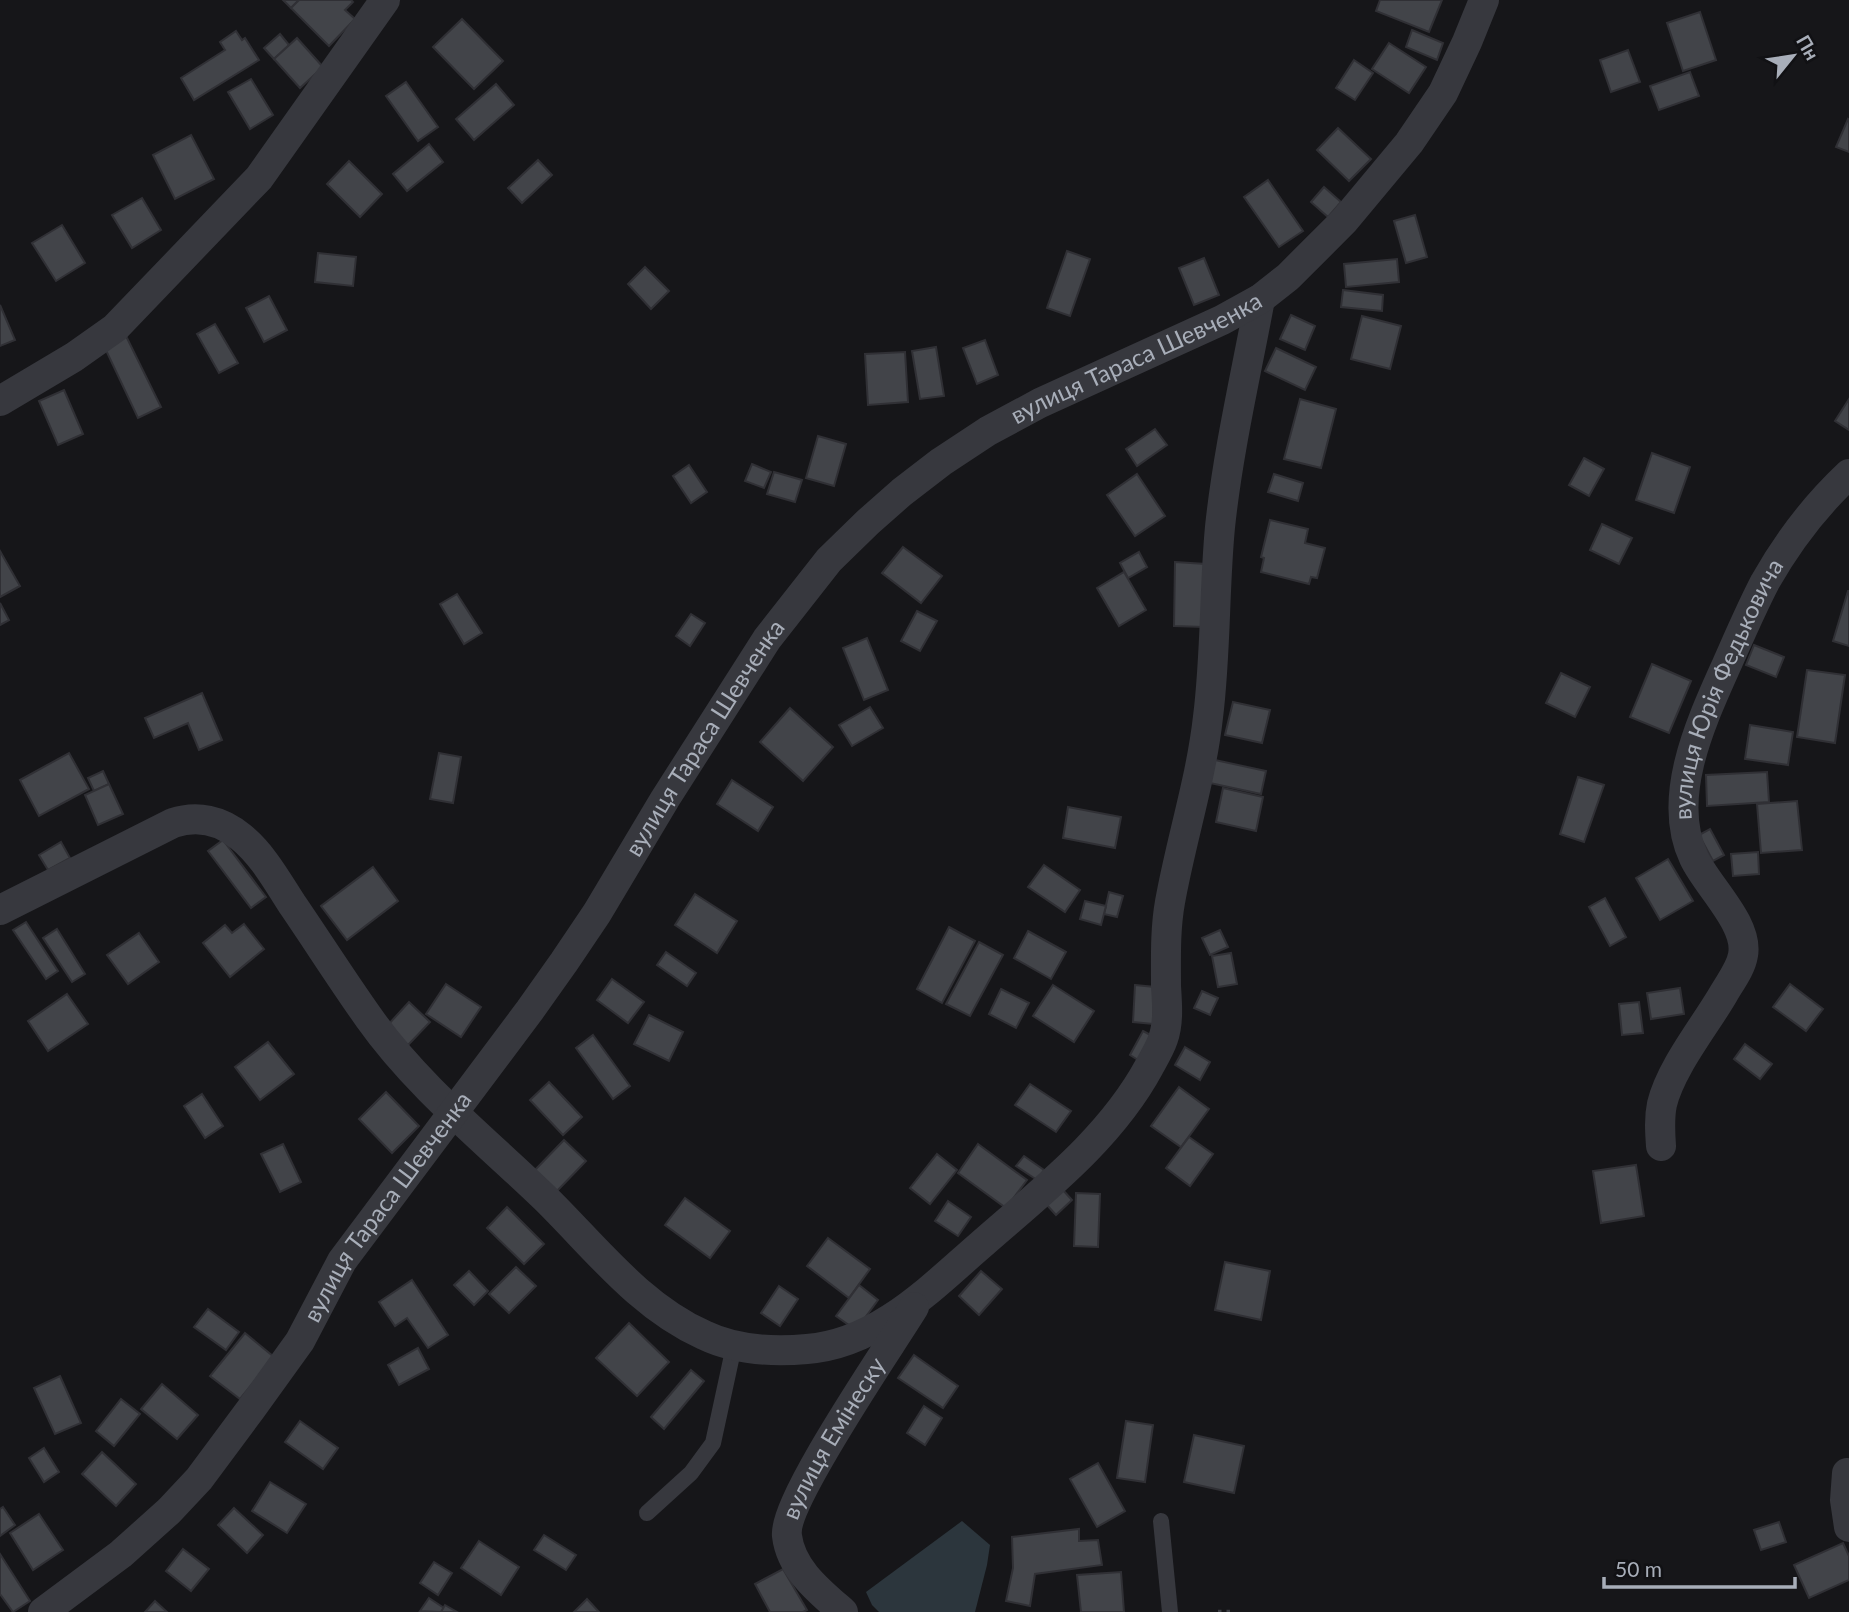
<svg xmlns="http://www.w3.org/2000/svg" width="1849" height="1612" font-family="Lato,sans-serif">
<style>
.water{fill:#2c363d}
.building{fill:#424449;stroke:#303035;stroke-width:2}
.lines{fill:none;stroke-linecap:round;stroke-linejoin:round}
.path{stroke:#3d3f45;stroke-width:4.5;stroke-dasharray:3.5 5;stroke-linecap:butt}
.lane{stroke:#37383e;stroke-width:16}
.street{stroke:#37383e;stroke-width:30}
.labels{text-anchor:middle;stroke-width:5;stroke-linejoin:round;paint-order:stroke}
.street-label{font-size:24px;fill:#a8aeb9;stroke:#111114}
</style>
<rect width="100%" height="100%" fill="#161619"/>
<polygon class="water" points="962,1521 990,1545 987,1565 975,1612 879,1612 872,1605 866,1592"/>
<g class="building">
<polygon points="283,0 299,0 291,8"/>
<polygon points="299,0 351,0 353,2 345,10 355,19 329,46 291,8"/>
<polygon points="1380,0 1442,0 1429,32 1376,11"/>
<polygon points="1700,12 1716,60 1683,71 1667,23"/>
<polygon points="462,19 503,61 474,89 433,47"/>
<polygon points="1412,30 1443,43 1437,60 1406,47"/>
<polygon points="236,31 242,40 245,38 259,60 194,100 181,78 225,50 220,42"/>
<polygon points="280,34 289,45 274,59 264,48"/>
<polygon points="297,38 323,67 300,88 274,59"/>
<polygon points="1389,43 1426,67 1409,93 1372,69"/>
<polygon points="1628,50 1640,82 1611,92 1600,60"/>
<polygon points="1354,60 1373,73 1355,100 1336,88"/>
<polygon points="1690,72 1699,96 1659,110 1650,86"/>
<polygon points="251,79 273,115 250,129 228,92"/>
<polygon points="406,82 438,127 418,141 386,96"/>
<polygon points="496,84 514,105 474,140 456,119"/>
<polygon points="1848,119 1849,120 1849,152 1836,147"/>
<polygon points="1338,128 1371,159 1349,181 1317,150"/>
<polygon points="191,135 214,179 175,199 153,155"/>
<polygon points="429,144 443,162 407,191 393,174"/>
<polygon points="538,160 552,175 522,203 508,188"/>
<polygon points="349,161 382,194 360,217 327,184"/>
<polygon points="1268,180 1303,231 1279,247 1244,197"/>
<polygon points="1324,187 1341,202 1328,217 1311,202"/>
<polygon points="142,198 161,230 132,248 112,215"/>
<polygon points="1415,215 1427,257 1406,263 1394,221"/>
<polygon points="62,225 85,263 56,281 32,243"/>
<polygon points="1067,251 1090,259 1070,316 1047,308"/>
<polygon points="318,253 356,257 353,286 315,282"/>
<polygon points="1204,258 1219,295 1194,305 1179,268"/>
<polygon points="1397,259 1399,282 1346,287 1344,264"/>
<polygon points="645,267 669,291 651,309 628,284"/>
<polygon points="1343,290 1383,295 1382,311 1341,307"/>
<polygon points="269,296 287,330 264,342 246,308"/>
<polygon points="0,305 15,340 0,346"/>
<polygon points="1291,315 1315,326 1305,350 1280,339"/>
<polygon points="1362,316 1401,326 1390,369 1351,359"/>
<polygon points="215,324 238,363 219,373 197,334"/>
<polygon points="126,336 161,407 138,418 104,346"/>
<polygon points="985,340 998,375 977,384 963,348"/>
<polygon points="936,347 944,396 920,399 912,351"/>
<polygon points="1276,348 1316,367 1305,390 1265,371"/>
<polygon points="905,352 908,402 868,405 865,354"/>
<polygon points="64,390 83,434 58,445 39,401"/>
<polygon points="1300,399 1336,409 1321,468 1284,459"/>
<polygon points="1849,399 1849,430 1835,421"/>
<polygon points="1155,429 1167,445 1137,466 1126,449"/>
<polygon points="818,436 846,444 834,486 806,478"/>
<polygon points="1652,453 1690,467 1674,513 1636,500"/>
<polygon points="1584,458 1604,469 1589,496 1569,485"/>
<polygon points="752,464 771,472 764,488 745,481"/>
<polygon points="689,465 707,492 691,503 673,476"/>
<polygon points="774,472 802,480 795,502 767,494"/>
<polygon points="1137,474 1165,516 1135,536 1107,495"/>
<polygon points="1274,474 1303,483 1298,501 1268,492"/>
<polygon points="1270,520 1308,529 1305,543 1325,548 1317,578 1311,577 1309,584 1261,572 1264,558 1261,557"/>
<polygon points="1602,524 1632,538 1619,564 1590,550"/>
<polygon points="903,547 942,576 921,603 882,573"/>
<polygon points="0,551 20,586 0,597"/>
<polygon points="1139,552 1147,567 1128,578 1120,563"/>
<polygon points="1175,562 1206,564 1204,627 1174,626"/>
<polygon points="1124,572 1146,610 1119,626 1097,588"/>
<polygon points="1848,591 1849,591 1849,646 1833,641"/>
<polygon points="457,594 482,633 464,644 440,604"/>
<polygon points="0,603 9,620 0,625"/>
<polygon points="917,611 937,621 920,651 901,641"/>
<polygon points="691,614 705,623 690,646 676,636"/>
<polygon points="867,638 888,690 864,700 843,648"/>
<polygon points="1754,645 1784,657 1776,677 1746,665"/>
<polygon points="1652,664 1691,681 1669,733 1630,717"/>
<polygon points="1807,670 1845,675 1835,743 1797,737"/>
<polygon points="1561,673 1590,687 1575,717 1546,703"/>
<polygon points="202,693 222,740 199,750 188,723 154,738 145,718"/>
<polygon points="1233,702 1270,710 1262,743 1225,735"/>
<polygon points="870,707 883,728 852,746 839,725"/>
<polygon points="790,708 833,747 803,781 760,742"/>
<polygon points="1750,725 1793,732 1788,765 1745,759"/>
<polygon points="69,753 89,789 39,816 20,780"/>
<polygon points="439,753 461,757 453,803 430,799"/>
<polygon points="1215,760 1266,771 1261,794 1210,783"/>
<polygon points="103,771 109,784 94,791 88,778"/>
<polygon points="1767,772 1769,802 1707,806 1706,775"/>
<polygon points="1578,777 1604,785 1584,842 1560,834"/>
<polygon points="732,780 773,807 758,831 717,804"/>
<polygon points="109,784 123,814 98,825 85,795"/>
<polygon points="1223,788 1263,797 1256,831 1216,822"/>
<polygon points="1797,801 1802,850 1761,853 1757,804"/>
<polygon points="1068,807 1121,817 1115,848 1063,838"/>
<polygon points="1710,829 1724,855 1713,861 1699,835"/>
<polygon points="223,840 266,897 251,908 208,851"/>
<polygon points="61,842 70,858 48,870 39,855"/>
<polygon points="1758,852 1759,874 1733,876 1731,854"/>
<polygon points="1668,859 1693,901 1660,920 1636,878"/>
<polygon points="1044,865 1080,890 1065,912 1028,887"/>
<polygon points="373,867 398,901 347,940 321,906"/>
<polygon points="1109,892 1123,896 1117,917 1104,914"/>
<polygon points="695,894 737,921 717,953 675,925"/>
<polygon points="1605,898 1626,937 1610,946 1589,907"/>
<polygon points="1085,901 1106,906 1101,925 1080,919"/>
<polygon points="26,922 58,971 46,979 13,930"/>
<polygon points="244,924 264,949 230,977 203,943 225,925 232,933"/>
<polygon points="949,927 975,941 942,1003 917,989"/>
<polygon points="57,929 85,974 72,982 43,938"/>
<polygon points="1220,930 1228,947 1210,955 1202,938"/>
<polygon points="1028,931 1066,952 1051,979 1014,958"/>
<polygon points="139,933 159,962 128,984 107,955"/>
<polygon points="979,942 1003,955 970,1016 946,1004"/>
<polygon points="666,952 696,973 687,986 657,965"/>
<polygon points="1231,953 1237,984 1218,987 1212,956"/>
<polygon points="612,979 644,1002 628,1023 597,1000"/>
<polygon points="446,984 481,1007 461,1037 426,1014"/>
<polygon points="1790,984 1823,1009 1806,1031 1773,1007"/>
<polygon points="1053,985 1094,1011 1074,1042 1033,1016"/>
<polygon points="1135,985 1155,987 1153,1024 1133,1022"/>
<polygon points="1680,988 1684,1014 1651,1019 1647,993"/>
<polygon points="1001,989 1029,1003 1016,1028 989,1014"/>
<polygon points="1202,991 1218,998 1210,1015 1194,1008"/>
<polygon points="67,994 88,1024 48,1051 28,1021"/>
<polygon points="409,1002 430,1022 408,1045 387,1026"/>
<polygon points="1639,1002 1643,1033 1622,1035 1619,1004"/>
<polygon points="649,1015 683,1032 669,1061 634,1044"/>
<polygon points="1143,1031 1156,1038 1143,1063 1130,1055"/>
<polygon points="593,1035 630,1086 613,1099 576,1048"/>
<polygon points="268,1042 294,1074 260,1100 235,1067"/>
<polygon points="1745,1044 1772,1064 1760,1079 1734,1059"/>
<polygon points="1185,1047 1210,1062 1200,1080 1175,1065"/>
<polygon points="549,1082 582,1117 563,1135 530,1100"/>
<polygon points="1030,1084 1071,1111 1056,1132 1015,1105"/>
<polygon points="1179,1087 1209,1109 1181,1147 1151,1126"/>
<polygon points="386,1092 419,1126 392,1153 359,1119"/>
<polygon points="202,1094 223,1126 205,1138 184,1106"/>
<polygon points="1189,1137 1213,1154 1190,1186 1166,1168"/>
<polygon points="564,1140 586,1161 555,1193 533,1172"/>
<polygon points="283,1144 301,1182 280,1192 261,1154"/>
<polygon points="978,1144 1027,1180 1006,1208 958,1173"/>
<polygon points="937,1154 957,1170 930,1204 910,1188"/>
<polygon points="1024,1156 1044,1170 1037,1180 1016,1166"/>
<polygon points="1636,1165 1644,1216 1601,1223 1593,1171"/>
<polygon points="1062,1189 1072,1200 1056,1215 1046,1204"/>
<polygon points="1076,1193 1100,1194 1098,1247 1074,1246"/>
<polygon points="685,1198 730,1231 710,1258 665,1225"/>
<polygon points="948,1201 971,1217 958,1236 935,1221"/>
<polygon points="507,1207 544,1244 524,1264 487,1228"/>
<polygon points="828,1238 870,1269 849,1298 807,1266"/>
<polygon points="1225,1262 1270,1271 1261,1320 1215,1310"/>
<polygon points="516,1267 536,1286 509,1313 489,1294"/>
<polygon points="469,1271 488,1291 474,1305 454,1285"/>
<polygon points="981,1271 1002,1289 979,1315 959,1296"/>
<polygon points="412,1280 448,1335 428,1348 407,1318 395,1326 379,1302"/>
<polygon points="859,1285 878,1300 856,1330 836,1316"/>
<polygon points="779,1286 798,1299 780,1326 761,1313"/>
<polygon points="208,1309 239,1332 226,1350 194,1327"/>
<polygon points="629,1323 669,1362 637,1396 596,1358"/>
<polygon points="245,1333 274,1357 240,1399 210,1376"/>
<polygon points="418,1348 429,1369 399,1385 388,1365"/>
<polygon points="914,1355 958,1386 943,1408 898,1378"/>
<polygon points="691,1370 704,1381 664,1429 651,1417"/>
<polygon points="60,1376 81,1423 55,1434 34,1388"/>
<polygon points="162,1384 198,1415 177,1439 141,1409"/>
<polygon points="121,1399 140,1414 114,1446 96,1431"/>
<polygon points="924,1406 942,1418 925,1445 907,1433"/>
<polygon points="300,1421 338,1448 323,1469 285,1442"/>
<polygon points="1126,1421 1153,1425 1145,1482 1117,1478"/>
<polygon points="1194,1435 1244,1446 1234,1493 1184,1482"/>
<polygon points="44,1448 59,1472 44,1482 29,1458"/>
<polygon points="102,1452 136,1484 116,1506 82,1474"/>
<polygon points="1098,1463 1125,1511 1097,1527 1070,1479"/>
<polygon points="270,1482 306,1504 287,1533 252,1511"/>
<polygon points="3,1507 15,1525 0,1536 0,1509"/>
<polygon points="234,1508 263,1535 247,1553 218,1525"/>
<polygon points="39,1514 63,1550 33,1570 10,1533"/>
<polygon points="1779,1522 1786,1542 1761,1550 1754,1530"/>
<polygon points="1079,1529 1079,1541 1098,1540 1102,1565 1035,1574 1030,1606 1006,1601 1013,1568 1012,1537"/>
<polygon points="544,1535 576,1555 566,1570 534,1550"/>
<polygon points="479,1541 519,1567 501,1595 461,1568"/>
<polygon points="1843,1543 1849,1556 1849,1580 1809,1598 1794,1565"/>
<polygon points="183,1549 209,1569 191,1591 166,1571"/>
<polygon points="0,1554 30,1601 13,1612 0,1594"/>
<polygon points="434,1562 452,1573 438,1595 420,1583"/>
<polygon points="783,1569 807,1610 803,1612 770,1612 755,1584"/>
<polygon points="1121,1572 1124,1612 1081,1612 1077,1575"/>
<polygon points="429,1598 444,1608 441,1612 420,1611"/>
<polygon points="587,1599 599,1612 574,1612"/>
<polygon points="155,1601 167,1612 145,1612"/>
<polygon points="445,1605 457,1612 441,1612"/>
</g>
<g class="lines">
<polyline class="path" points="1218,1612 1232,1612"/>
<g class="lane">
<polyline points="647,1513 691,1473 713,1443 734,1346"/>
<polyline points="1161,1521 1170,1612"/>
</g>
<g class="street">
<polyline points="0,401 74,357 115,328 259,178 385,0"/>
<path d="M0,910l173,-87c24,-8 48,-3 68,14 22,18 36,44 51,67 26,38 50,76 77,114 48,68 116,122 176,180 49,48 94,108 159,137 31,15 69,17 103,14 68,-5 120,-57 169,-100 62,-55 133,-108 173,-182 5,-9 11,-19 14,-28 6,-17 4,-36 3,-53 0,-28 -1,-56 4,-84 11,-62 31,-122 38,-185 8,-63 6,-127 12,-190 8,-76 26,-153 40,-228"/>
<path id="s1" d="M1661,1146c-1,-14 -2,-28 1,-42 9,-37 43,-78 62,-111 7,-12 17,-25 19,-38 6,-31 -36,-69 -49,-97 -29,-61 8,-138 33,-194 12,-27 24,-55 38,-82 22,-39 51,-77 84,-108"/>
<polyline points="1847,1473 1845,1500 1849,1527"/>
<path id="s2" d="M43,1612l78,-58 48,-43 30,-32 52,-70 49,-68 42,-80 188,-251 34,-48 33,-49 68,-114 102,-160 62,-79 39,-38 34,-30 39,-30 47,-31 52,-28 182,-83 38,-21 28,-22 56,-56 65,-78 34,-50 24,-51 17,-42"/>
<path id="s3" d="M843,1612c-24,-21 -52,-43 -56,-76 -5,-34 104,-191 127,-229"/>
</g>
</g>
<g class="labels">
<g class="street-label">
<text dy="8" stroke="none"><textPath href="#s2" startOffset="1692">вулиця Тараса Шевченка</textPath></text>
<text dy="8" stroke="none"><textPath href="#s1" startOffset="502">вулиця Юрія Федьковича</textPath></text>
<text dy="8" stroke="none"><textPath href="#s2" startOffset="1104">вулиця Тараса Шевченка</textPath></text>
<text dy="8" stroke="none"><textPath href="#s2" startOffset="537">вулиця Тараса Шевченка</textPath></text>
<text dy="8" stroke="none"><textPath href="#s3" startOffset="206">вулиця Емінеску</textPath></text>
</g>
</g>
<g transform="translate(1793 56) rotate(60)" stroke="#111114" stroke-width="5" paint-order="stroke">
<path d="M0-5L12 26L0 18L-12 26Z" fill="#a8aeb9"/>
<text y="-10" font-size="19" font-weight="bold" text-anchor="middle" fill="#a8aeb9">Пн</text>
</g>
<path d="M1604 1577v10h191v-10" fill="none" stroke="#a8aeb9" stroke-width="3.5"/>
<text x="1615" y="1577" font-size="21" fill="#a8aeb9" stroke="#111114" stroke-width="5" paint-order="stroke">50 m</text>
</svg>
